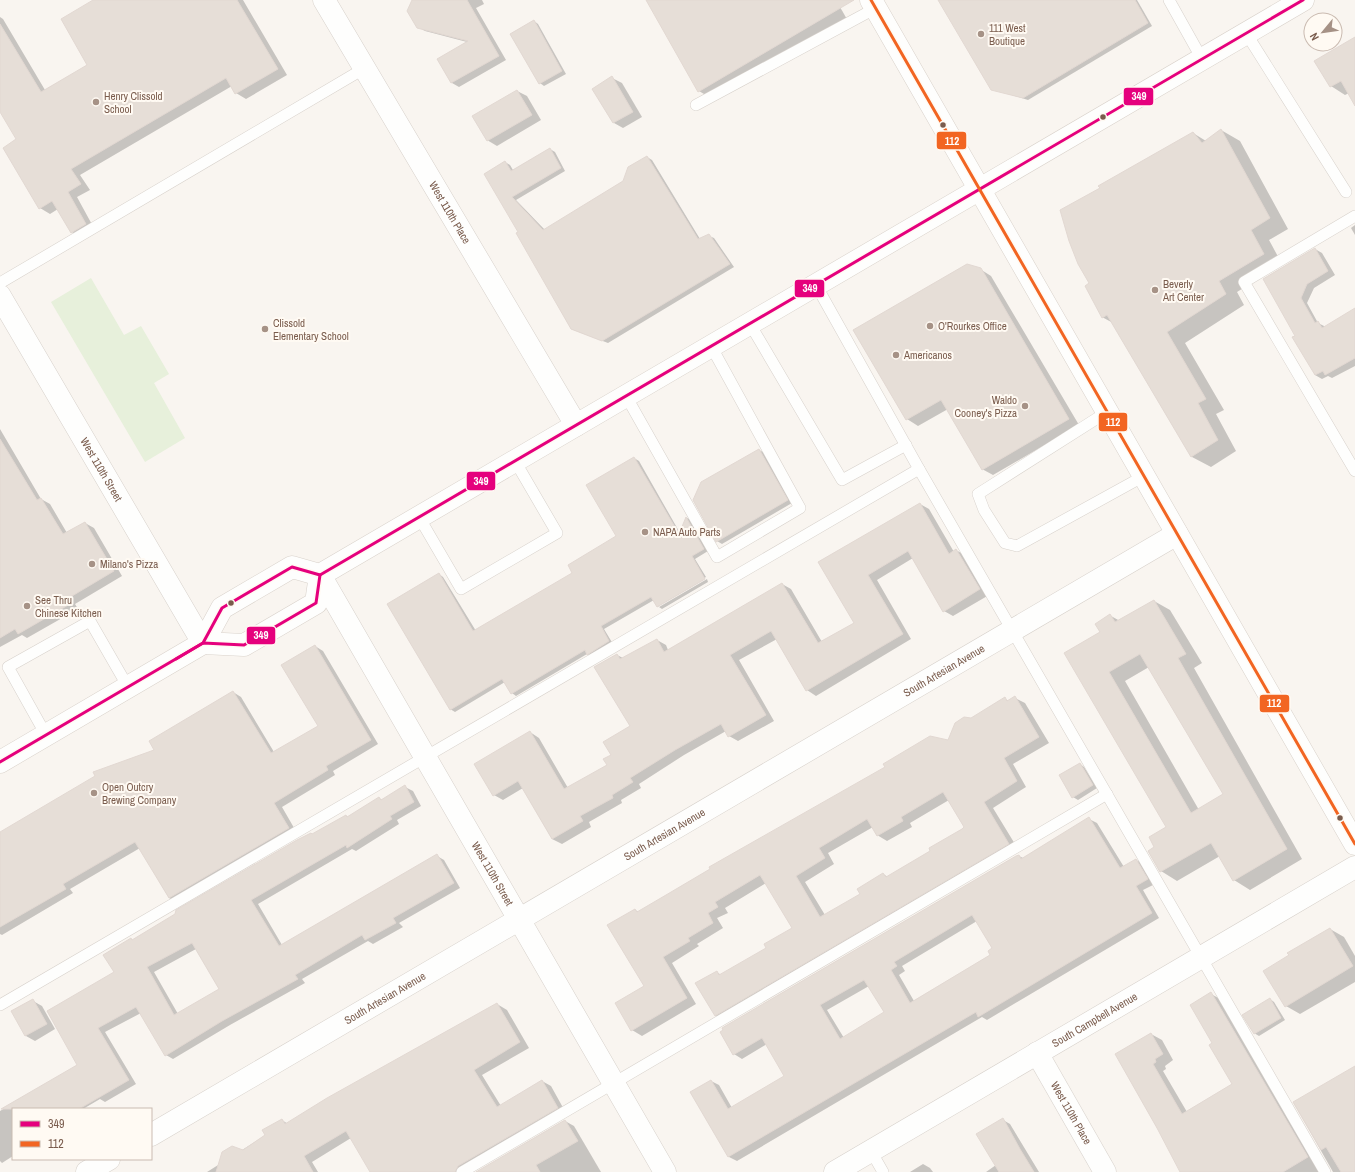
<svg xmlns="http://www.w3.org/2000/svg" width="1355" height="1172" font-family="'Archivo Narrow',sans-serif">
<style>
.green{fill:#e7f0db}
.shadow{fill:#0003;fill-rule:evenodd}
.building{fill:#e6ded7;stroke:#e2d8d2;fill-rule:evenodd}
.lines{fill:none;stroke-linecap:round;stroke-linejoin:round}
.service-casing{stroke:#d7d1cb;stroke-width:12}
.minor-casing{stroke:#d7d1cb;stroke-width:23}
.secondary-casing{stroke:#d9d2cb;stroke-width:23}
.service{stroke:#fefefd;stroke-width:11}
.minor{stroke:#fefefd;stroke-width:22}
.secondary{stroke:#fefefd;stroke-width:22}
.bus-1-casing{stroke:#fffaf3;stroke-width:6}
.bus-2-casing{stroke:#fffaf3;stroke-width:6}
.bus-1{stroke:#e5007d;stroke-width:3}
.bus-2{stroke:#f26522;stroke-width:3}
.poi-dot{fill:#a69286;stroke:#fffaf3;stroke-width:1.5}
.bus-dot{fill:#7a5c4d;stroke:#fffaf3;stroke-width:1.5}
.labels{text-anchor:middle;stroke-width:4;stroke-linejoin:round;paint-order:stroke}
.poi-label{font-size:11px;fill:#7a5c4d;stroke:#fffaf3;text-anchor:start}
.street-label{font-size:11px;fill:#7a5c4d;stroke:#fffaf3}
.line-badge{stroke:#fffaf3;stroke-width:1.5}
.badge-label{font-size:11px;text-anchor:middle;font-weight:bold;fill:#fff}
</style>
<rect width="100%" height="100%" fill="#f9f5f0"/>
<polygon class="green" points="91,278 124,335 141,326 169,374 154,383 185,438 145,462 51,302"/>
<g class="shadow">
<polygon points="95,0 243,0 287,75 246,99 236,93 232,86 80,175 90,190 77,197 95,230 82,238 72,232 58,209 50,214 40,208 18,140 0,110 0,17 3,19 45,90 89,65"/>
<polygon points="413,0 482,0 484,4 476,8 506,60 459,87 452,83 439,59 467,42 425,31 418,27"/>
<polygon points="647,0 836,0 848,21 714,100 699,91"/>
<polygon points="939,0 1137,0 1152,26 1028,100 992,89"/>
<polygon points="534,21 538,24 566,74 544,86 540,83"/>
<polygon points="1355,38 1355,104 1349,93 1345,95 1331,86"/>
<polygon points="612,78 622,83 642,117 623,128 614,123"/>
<polygon points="517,91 527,96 541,120 497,146 487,140"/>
<polygon points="1221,130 1240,141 1288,229 1269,240 1282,264 1237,292 1244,305 1185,343 1224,410 1216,414 1236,451 1211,467 1192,457 1113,323 1102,317 1090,284 1101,189 1193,133 1206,141"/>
<polygon points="550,149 555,152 565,171 516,200 545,230 624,181 647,157 652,160 700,239 709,236 714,238 734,267 608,343 571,329 519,232 485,174 505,162 510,165 513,170"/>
<polygon points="1355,225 1355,235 1351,228"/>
<polygon points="1315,249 1322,253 1335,275 1314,288 1307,303 1318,323 1326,327 1355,315 1355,366 1332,378 1328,376 1322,379 1315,375 1297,336 1264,279"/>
<polygon points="980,269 991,276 1079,425 993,475 982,469 948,409 918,426 907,419"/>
<polygon points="0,429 41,499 50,504 67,533 85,523 94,528 122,576 75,604 78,609 27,638 22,635 0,647"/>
<polygon points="759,450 763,452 792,503 722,544 717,541"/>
<polygon points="634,458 639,461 680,533 687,518 691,520 708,551 695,559 706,577 659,605 659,607 654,600 604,629 613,644 592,656 587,654 516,696 512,693 505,682 455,712 450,709 439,574 443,577 476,631 574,573 617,537"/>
<polygon points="920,504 929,509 954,552 956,550 966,556 989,595 953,616 944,611 913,558 877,580 911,639 816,696 807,690 777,639 739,660 774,721 738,741 729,736 726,731 684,755 639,784 641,788 621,800 622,803 589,822 591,827 562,844 552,839 523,788 503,800 494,795 530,732 539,738 568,788 608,766 613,755 631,727 617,655 623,658 657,640 666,645 668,650 782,584 791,589 822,642 855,623 819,562"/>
<polygon points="707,579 708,582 662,609 659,607"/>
<path d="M1154,601l16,9 32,53 -8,5 108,191 -52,31 -16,-10 -14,-24 -43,25 -16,-10 -5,-23 12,-21 -102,-174 35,-21 10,-16 9,5zM1149,667l75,127 -25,16 -74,-129z"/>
<polygon points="315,646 323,651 378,744 333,771 335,775 282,807 297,833 177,902 169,898 140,848 70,889 73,893 2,935 0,934 0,833 155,751 233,692 241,697 274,752 319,727"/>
<path d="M1015,698l10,5 24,40 -36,21 13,23 -33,21 25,41 -293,172 -10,-6 2,-43 4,3 46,-27 26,-19 -27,-46 -41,25 3,5 -11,5 6,10 -26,16 2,2 -27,17 24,41 -54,32 -10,-6 13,-43 -10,-77 4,2 309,-171 24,-22 33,-20 4,2zM949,800l16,27 -34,24 -43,26 -5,-3 -21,20 -37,21 -20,-33 29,-18 -6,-11 45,-26 4,8 10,6 25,-14 -2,-4z"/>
<polygon points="1080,764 1084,767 1097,788 1078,800 1073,797 1061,775"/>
<path d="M405,787l8,4 8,15 -24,14 2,4 -43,27 -4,-2 -94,55 24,41 155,-89 7,4 16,28 -61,35 4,4 -30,17 -5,-3 -66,38 3,4 -75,42 -57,34 -7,-4 -25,-42 -36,19 31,52 -31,18 -5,-3 -17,10h-70v47l-11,7 -2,-2v-50l79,-46 36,-92 16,-34 2,2 213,-125 2,1 31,-19 3,2zM196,949l24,41 -42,24 -24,-42z"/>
<path d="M1089,819l8,4 27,44 12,-7 8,4 11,20 -12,6 16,28 -172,102 -5,-3 -245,144 -8,-4 -38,-64 20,-12 8,4 13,23 54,-32 -19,-32 -25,15 -8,-5 -13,-21 298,-177 4,2zM977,921l16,28 -1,6 -78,46 -15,-26 6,-4 -3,-5zM869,986l16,27 -41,25 -17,-28z"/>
<polygon points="1330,929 1344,937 1355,956 1355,982 1300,1014 1286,1006"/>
<polygon points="1211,994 1222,1000 1324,1172 1182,1172 1117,1055 1151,1034 1162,1040 1173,1060 1165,1066 1166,1069 1163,1071 1187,1112 1233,1085 1214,1044"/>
<polygon points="1270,999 1274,1002 1285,1020 1259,1036 1254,1033"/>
<polygon points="33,1001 42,1006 55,1029 35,1041 26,1036 13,1012"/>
<polygon points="497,1004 507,1010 529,1048 482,1075 501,1106 542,1081 551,1086 566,1113 467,1172 371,1172 351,1138 312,1162 318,1172 207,1172 266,1135 282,1120 288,1124"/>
<polygon points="1355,1067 1355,1172 1333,1172 1294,1103"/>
<polygon points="1003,1120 1010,1124 1039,1172 986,1172 996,1165"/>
<polygon points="565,1121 574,1126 601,1172 478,1172"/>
<polygon points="923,1164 930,1168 933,1172 910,1172"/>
</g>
<g class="building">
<polygon points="93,0 237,0 278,69 235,94 226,78 71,169 81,184 68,192 86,224 71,233 52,201 39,209 3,148 16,139 0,112 0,24 41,92 87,65 61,19"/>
<polygon points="412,0 467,0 499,56 451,83 437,59 468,41 417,28 407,11"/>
<polygon points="646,0 854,0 698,92"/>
<polygon points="938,0 1135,0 1148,23 1023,98 991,90"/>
<polygon points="534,20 562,71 539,84 510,34"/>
<polygon points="1355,37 1355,106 1341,81 1330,87 1314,61"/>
<polygon points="612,76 633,112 613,123 592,89"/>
<polygon points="517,90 532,115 487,141 472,116"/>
<polygon points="1221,129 1270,218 1251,230 1264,254 1219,281 1226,294 1167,332 1206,399 1198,403 1218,440 1191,457 1107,315 1102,318 1085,286 1089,283 1078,264 1069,241 1060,210 1100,188 1098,186 1193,132 1202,143"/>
<polygon points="550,148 561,168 512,197 543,230 623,181 628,167 647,156 698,239 709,234 730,264 602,341 571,329 516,233 518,232 484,174 505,161 511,171"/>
<polygon points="1315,248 1328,271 1307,284 1301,298 1315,323 1318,321 1322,328 1355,308 1355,358 1325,375 1323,371 1315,375 1292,337 1295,336 1263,279"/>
<polygon points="967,264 981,268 1069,419 982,470 941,400 906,420 853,330"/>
<polygon points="0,439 37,500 41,498 63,534 85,522 114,571 67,599 70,604 18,634 15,629 0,638"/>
<polygon points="759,449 788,500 716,542 693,500 701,482"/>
<polygon points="634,457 679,534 686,517 704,549 692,556 705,579 657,607 651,597 601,626 609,641 587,655 585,650 511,694 502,679 450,710 387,604 439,573 473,631 572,573 568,565 616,536 586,485"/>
<polygon points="920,503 949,554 956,549 980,589 943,612 908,551 868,575 903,634 806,691 771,631 730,655 766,715 728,737 721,724 675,750 630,778 633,782 612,795 613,798 580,816 583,821 552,839 518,781 493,796 474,764 530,731 564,789 607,765 603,759 611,755 603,742 630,726 594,667 617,654 620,659 657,639 664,652 782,583 818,643 854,623 818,562"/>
<path d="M1154,600l32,54 -8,4 109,191 -54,32 -22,-38 -51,29 -12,-21 6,-4 -5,-10 17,-10 -102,-174 36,-21 -5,-8 15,-10 5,8zM1140,654l83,140 -32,19 -82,-141z"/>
<polygon points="315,645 371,740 326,766 328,770 274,803 289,828 169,898 135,842 63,884 66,889 0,927 0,832 95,776 93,772 154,750 149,741 233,691 271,753 318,726 281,665"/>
<path d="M1015,696l24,41 -35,21 13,23 -33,21 25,42 -294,172 -20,-33 22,-12 2,4 47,-27 -2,-4 28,-16 -32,-53 -45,27 3,5 -10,6 5,10 -25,15 2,3 -27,16 24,41 -56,33 -16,-28 29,-17 -37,-61 28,-16 2,3 29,-17 44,-26 -1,-2 176,-100 -2,-3 47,-28 18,4 7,-17 9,-6 7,1 34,-21 2,4zM943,792l21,35 -2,2 -33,19 1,3 -44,26 -3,-4 -26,16 3,5 -40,23 -24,-41 29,-18 -6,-10 48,-29 10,17 26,-15 -2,-4z"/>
<polygon points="1080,763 1093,785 1072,798 1059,775"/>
<path d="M405,785l9,17 -24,14 2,3 -45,29 -1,-3 -95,55 28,46 158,-92 17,29 -61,35 3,5 -31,17 -3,-5 -67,40 3,4 -76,42 -57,35 -29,-49 -38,21 31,52 -50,29h-78l76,-44 -30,-54 67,-39 -11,-17 28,-17 1,2 43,-26 1,-4 121,-70 14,-7 1,1 34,-19 1,2 32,-20 2,3zM192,943l27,46 -45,26 -27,-48z"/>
<path d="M1089,817l31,51 16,-9 12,20 -12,7 16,27 -174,104 -2,-5 -248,145 -38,-65 21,-12 17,29 56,-33 -22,-38 -29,17 -13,-23 3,-2 -1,-2 294,-172 3,-1 2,4zM972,915l20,33 -4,3 2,4 -80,48 -19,-33 6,-4 -3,-4zM864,980l20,32 -44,27 -20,-34z"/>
<polygon points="1330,928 1353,966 1285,1007 1263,971 1289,955 1287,953"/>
<polygon points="1211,992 1308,1157 1283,1172 1180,1172 1157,1128 1115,1054 1151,1033 1163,1054 1155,1059 1156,1062 1153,1064 1182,1114 1232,1084 1209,1045 1212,1043 1190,1005"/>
<polygon points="1270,998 1281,1018 1254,1034 1242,1015"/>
<polygon points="33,999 47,1024 25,1036 11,1011"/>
<polygon points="497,1003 520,1042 474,1070 497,1107 542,1080 558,1108 458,1166 455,1172 370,1172 346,1131 304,1156 313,1172 216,1172 222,1152 232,1146 243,1150 265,1135 262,1130 282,1119 285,1124 327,1098"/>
<polygon points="1355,1066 1355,1172 1341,1172 1326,1147 1321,1150 1293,1102"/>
<polygon points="1003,1118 1020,1149 1034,1172 999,1172 976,1134"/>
<polygon points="565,1120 578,1141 536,1165 540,1172 476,1172"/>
</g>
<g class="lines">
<g class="service-casing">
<g id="service">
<polyline points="1169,0 1202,59"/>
<polyline points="1246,33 1346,192"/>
<polyline points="696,105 876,8"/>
<polyline points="1355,216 1244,282 1355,471"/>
<polyline points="0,283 365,68"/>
<polyline points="816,285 919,469 1325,1172"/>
<polyline points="750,324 842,480 906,445"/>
<polyline points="626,396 717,557 800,508 711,346"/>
<polyline points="1107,412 978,494 984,510 1005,543 1017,546 1144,476"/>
<polyline points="419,517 461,589 557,533 515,461"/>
<polyline points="46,735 8,667 90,621 128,687"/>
<polyline points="0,1005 919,469"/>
<polyline points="871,1151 883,1172"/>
<polyline points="462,1172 1107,794"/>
</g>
</g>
<g class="minor-casing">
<g id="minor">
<path id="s1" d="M324,0l252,425"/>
<path id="s2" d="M0,296l203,347"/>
<path id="s3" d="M320,575l345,597"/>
<path id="s4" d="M1037,1053l68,119"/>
<path id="s5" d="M151,1135l1026,-601"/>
<polyline points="87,1172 109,1159"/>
<path id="s6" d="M835,1172l520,-305"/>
</g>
</g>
<g class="secondary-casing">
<g id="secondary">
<polyline points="871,0 1355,844"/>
<polyline points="203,643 244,645 316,603 320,575"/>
<polyline points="0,762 203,643 222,608 292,567 320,575 1303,0"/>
</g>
</g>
<use href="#service" class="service"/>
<use href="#minor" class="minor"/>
<use href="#secondary" class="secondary"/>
<g class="bus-1-casing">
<g id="bus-1">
<polyline points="176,659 203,643 244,645 316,603 320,575"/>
<polyline points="0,762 203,643 222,608 292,567 320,575 1303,0"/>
</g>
</g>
<g class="bus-2-casing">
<polyline id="bus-2" points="871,0 1355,844"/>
</g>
<use href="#bus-1" class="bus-1"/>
<use href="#bus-2" class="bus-2"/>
</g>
<g class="poi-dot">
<circle cx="981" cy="34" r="4"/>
<circle cx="96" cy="102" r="4"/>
<circle cx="1155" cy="290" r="4"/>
<circle cx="930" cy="326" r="4"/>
<circle cx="265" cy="329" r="4"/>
<circle cx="896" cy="355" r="4"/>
<circle cx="1025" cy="406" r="4"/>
<circle cx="645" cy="532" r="4"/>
<circle cx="92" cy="564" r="4"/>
<circle cx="27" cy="606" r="4"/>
<circle cx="94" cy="793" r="4"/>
</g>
<g class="bus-dot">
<circle cx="1103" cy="117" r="3.5"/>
<circle cx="943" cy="125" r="3.5"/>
<circle cx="231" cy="603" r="3.5"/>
<circle cx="1340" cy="818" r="3.5"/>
</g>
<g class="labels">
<g class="poi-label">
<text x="989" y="32">111 West<tspan x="989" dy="13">Boutique</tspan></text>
<text x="104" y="100">Henry Clissold<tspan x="104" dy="13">School</tspan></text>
<text x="1163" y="288">Beverly<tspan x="1163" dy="13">Art Center</tspan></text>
<text x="273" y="327">Clissold<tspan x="273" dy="13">Elementary School</tspan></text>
<text x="938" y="330">O'Rourkes Office</text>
<text x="904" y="359">Americanos</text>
<text x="1017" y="404" text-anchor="end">Waldo<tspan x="1017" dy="13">Cooney's Pizza</tspan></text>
<text x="653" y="536">NAPA Auto Parts</text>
<text x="100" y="568">Milano's Pizza</text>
<text x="35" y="604">See Thru<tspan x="35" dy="13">Chinese Kitchen</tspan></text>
<text x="102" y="791">Open Outcry<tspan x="102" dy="13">Brewing Company</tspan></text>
</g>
<g class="street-label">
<text dy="4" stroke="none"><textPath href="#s1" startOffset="247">West 110th Place</textPath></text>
<text dy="4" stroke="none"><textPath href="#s2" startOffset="201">West 110th Street</textPath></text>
<text dy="4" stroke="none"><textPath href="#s5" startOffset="919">South Artesian Avenue</textPath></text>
<text dy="4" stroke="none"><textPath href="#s5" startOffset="595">South Artesian Avenue</textPath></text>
<text dy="4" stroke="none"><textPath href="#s3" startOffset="345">West 110th Street</textPath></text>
<text dy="4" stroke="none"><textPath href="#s5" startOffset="271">South Artesian Avenue</textPath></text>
<text dy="4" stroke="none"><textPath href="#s6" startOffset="301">South Campbell Avenue</textPath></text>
<text dy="4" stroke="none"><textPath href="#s4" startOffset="69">West 110th Place</textPath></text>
</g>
</g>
<g class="line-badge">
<rect x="1123" y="87" width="31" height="19" rx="4" fill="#e5007d"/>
<rect x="936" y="131" width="31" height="19" rx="4" fill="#f26522"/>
<rect x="794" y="279" width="31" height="19" rx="4" fill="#e5007d"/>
<rect x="1098" y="412" width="30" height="20" rx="4" fill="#f26522"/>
<rect x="466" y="471" width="30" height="20" rx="4" fill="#e5007d"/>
<rect x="246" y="626" width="30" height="19" rx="4" fill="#e5007d"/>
<rect x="1259" y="694" width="31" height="19" rx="4" fill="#f26522"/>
</g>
<g class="badge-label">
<text x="1139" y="100">349</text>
<text x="952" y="145">112</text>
<text x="810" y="292">349</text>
<text x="1113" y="426">112</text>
<text x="481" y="485">349</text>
<text x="261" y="639">349</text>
<text x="1274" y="707">112</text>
</g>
<rect x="12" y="1108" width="140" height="52" fill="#fffaf3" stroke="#cabbb1"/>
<rect x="20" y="1121" width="20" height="6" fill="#e5007d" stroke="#cabbb1"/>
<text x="48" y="1128" font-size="12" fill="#7a5c4d">349</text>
<rect x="20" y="1141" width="20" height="6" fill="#f26522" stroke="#cabbb1"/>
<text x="48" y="1148" font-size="12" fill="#7a5c4d">112</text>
<g transform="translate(1323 32) rotate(241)"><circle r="19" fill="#fffaf3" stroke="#cabbb1"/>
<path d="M0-3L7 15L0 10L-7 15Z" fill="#a69286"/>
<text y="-6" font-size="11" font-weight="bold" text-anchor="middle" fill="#7a5c4d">N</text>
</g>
</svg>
